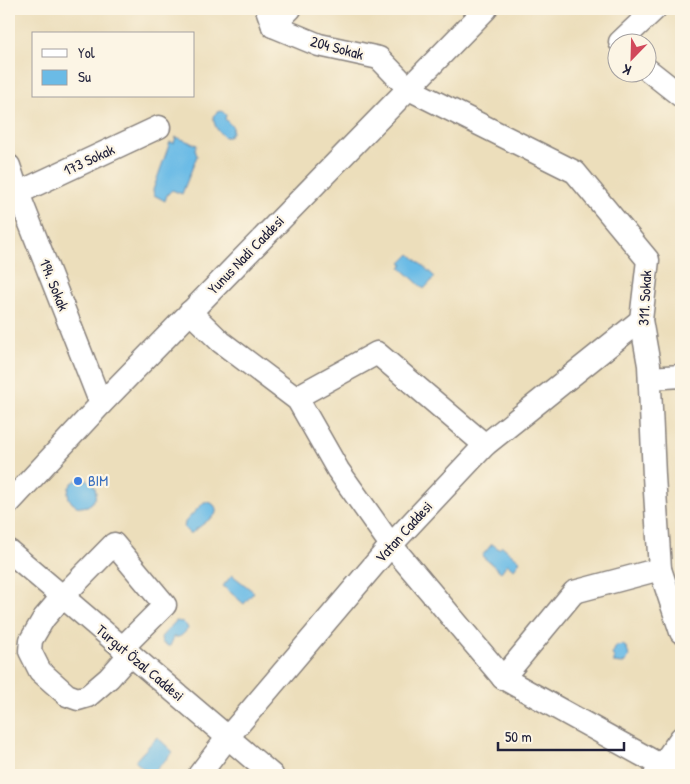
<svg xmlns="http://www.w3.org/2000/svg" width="690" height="784" font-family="'Patrick Hand',sans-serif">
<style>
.water{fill:#6bbbe6;stroke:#466e90}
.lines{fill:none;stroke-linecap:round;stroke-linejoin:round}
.minor-casing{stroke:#87807b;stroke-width:25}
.minor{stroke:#fff;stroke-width:22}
.shop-dot{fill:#3f7fe0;stroke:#fcf5e5;stroke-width:2}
.labels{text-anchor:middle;stroke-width:4.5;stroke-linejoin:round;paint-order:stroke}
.street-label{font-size:15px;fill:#22223b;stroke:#fcf5e5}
.shop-label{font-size:15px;fill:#366cbe;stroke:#fcf5e5;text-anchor:start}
</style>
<rect width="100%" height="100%" fill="#fcf5e5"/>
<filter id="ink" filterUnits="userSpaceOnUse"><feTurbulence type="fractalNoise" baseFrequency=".02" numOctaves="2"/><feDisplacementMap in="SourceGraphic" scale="10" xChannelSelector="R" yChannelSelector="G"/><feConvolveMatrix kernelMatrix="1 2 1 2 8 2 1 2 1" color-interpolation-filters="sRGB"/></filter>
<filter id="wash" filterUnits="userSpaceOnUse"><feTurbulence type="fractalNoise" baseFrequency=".0096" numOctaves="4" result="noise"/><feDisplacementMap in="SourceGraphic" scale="20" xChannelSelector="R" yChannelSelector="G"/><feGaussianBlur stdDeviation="1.12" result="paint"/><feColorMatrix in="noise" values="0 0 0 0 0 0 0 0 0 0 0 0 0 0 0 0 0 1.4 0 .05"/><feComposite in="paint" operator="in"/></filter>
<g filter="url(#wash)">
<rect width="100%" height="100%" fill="#ecdebb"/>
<g class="water">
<path d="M222,111l4,4 -1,4 8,8 -1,5 -3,5h-5c-7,-6 -10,-12 -11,-21l4,-4z"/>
<polygon points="176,137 197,145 195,149 197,156 182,194 172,190 167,195 165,201 154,195 153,190 170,142 174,143"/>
<polygon points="410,254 435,277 424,289 400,267 403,265 401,263"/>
<circle cx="82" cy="493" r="14"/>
<path d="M204,502c8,-1 15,5 11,13l-21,16 -2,2h-3l-5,-5 1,-6z"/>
<polygon points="492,544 499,549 502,546 520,561 514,569 507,564 501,572 482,556"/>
<polygon points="232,575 254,592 244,604 223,586"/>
<path d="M176,621l7,1 4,4 1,3c-5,5 -7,9 -14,8l-4,9h-2l-6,-3 -1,-6z"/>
<polygon points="623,645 627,648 629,656 626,661 622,664 614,663 614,657 612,655 616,646"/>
<polygon points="157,737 173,752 151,775 135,761"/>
</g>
</g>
<g filter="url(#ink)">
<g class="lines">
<g class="minor-casing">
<g id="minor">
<polyline points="267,9 273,26 319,45 379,58 409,89 575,172 648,260 641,320 649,365 654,476 660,569 681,632"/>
<polyline points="273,26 290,9"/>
<polyline points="620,42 655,9"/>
<polyline points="648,70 681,96"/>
<polyline points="9,166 18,193 101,404"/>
<polyline points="18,193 159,127"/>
<polyline points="190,312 221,342 298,400 338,470 391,545 503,678 662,766 681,775"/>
<polyline points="650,378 681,376"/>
<polyline points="298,400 306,392 377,353 485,445"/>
<polyline points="9,503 101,404 486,9"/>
<polyline points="9,551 272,775"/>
<polyline points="122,648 165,605 114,544 62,597 44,618 31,640 30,651 40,671 67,695 78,699 88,696 109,678 130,654"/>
<polyline points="503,678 574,592 660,569"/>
<polyline points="199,775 228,737 391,545 485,445 641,320"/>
<polyline points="655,775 681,738"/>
</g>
</g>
<use href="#minor" class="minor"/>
</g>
</g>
<circle class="shop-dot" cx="78" cy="481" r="5"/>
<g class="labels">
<g class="street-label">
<text transform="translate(337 48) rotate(15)" y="5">204 Sokak</text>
<text transform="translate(89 160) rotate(-25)" y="5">173 Sokak</text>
<text transform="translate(246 255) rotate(-46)" y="5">Yunus Nadi Caddesi</text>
<text transform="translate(54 285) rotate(68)" y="5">194. Sokak</text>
<text transform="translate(645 298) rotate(-87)" y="5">311. Sokak</text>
<text transform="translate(404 532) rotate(-48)" y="5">Vatan Caddesi</text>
<text transform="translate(140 663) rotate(40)" y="5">Turgut Özal Caddesi</text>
</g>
<g class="shop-label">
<text x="88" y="486">BIM</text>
</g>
</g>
<rect width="690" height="784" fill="none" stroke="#fcf5e5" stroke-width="30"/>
<rect x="32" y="32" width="162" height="65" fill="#fcf5e5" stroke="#a5a1a1"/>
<rect x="42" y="49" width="25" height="8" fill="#ffffff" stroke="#a5a1a1"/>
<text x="78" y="58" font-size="15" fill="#22223b">Yol</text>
<rect x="42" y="70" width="25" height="15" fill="#6bbbe6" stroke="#a5a1a1"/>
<text x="78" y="82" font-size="15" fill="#22223b">Su</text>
<g transform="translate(632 58) rotate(203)"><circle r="24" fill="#fcf5e5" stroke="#a5a1a1"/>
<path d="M0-4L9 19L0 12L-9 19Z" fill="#d1495b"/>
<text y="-8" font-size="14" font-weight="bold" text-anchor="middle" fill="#22223b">K</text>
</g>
<path d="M498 742v8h126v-8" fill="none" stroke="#22223b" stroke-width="2.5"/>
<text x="505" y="742" font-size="15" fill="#22223b" stroke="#fcf5e5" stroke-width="4" paint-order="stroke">50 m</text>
</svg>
